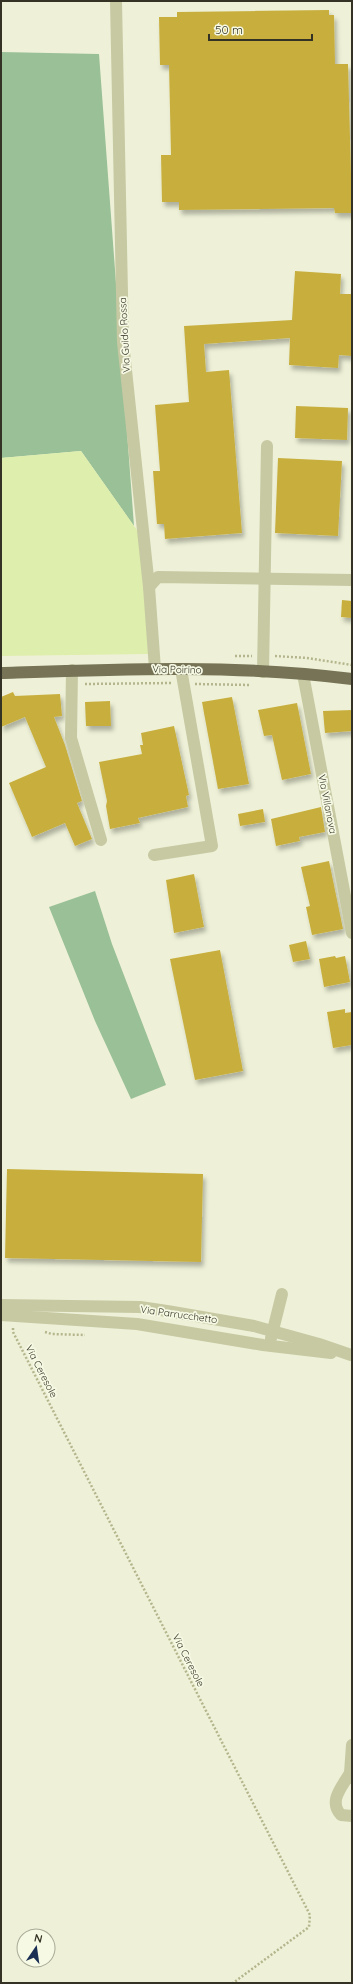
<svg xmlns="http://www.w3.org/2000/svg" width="353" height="1984" font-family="Quicksand,sans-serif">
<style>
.green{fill:#9ac097}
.sand{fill:#deeeac}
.building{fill:#c8af3e;filter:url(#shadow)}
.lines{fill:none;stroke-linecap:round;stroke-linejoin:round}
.path{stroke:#b4b58d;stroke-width:2.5;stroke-dasharray:2 2;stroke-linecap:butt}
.minor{stroke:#c7c9a3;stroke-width:12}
.major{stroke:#767356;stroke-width:12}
.labels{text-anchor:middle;stroke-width:3.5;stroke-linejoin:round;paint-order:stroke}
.street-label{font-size:10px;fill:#343225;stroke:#f6f9e3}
</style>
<defs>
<filter id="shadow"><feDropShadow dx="2.5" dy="4.5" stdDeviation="2" flood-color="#0004"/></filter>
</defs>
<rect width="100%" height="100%" fill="#eef1d7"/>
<g class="green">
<polygon points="1,52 99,54 134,526 81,451 1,458"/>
<polygon points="95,891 112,944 166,1085 131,1099 95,1021 49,907"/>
</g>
<polygon class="sand" points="81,451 144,540 148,654 1,656 1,458"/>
<g class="building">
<polygon points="329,10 329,15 334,15 335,64 348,64 352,213 335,213 334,208 179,210 179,202 162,202 161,155 171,155 169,65 160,65 159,17 177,17 177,12"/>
<polygon points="295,271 341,274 340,294 352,294 352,356 339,355 338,368 289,365 290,338 204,344 206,372 229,370 242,533 165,539 164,524 157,524 153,471 160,471 155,405 189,402 184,326 292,320"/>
<polygon points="296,406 348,408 347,440 295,438"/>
<polygon points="278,458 342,461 338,536 275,533"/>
<polygon points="342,600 352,601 352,618 341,617"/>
<polygon points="13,692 15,696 60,694 62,716 54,717 65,745 82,801 77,803 92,839 75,846 65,823 32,837 9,783 46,767 25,717 1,727 1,697"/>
<polygon points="232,697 249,784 218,789 202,702"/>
<polygon points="110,701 111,726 86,726 85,702"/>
<polygon points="297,703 311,774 282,780 272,735 264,736 258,710"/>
<polygon points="352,710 352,731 325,733 323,711"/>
<polygon points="174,726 189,795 186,796 188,807 138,818 140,823 110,829 106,806 107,801 99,762 142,754 140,745 143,745 141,733"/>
<polygon points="321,807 325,832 299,837 300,841 276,846 271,819"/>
<polygon points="263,809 265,822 240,826 238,814"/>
<polygon points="329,861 343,929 312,935 306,907 310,906 301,867"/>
<polygon points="194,874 204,927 174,933 166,880"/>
<polygon points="306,941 310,959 293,962 289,945"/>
<polygon points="220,950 243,1071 195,1080 170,959"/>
<polygon points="335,956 336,958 345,956 350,982 324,987 319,959"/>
<polygon points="345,1009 345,1013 352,1012 352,1045 333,1048 327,1012"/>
<polygon points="7,1169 203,1174 201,1262 5,1258"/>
</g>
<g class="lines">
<g class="path">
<polyline points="235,656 252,656"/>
<polyline points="275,656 307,658 352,665"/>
<polyline points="85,684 172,683"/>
<polyline points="195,684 250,685"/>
<polyline points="13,1328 13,1332 310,1915 309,1927 233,1983"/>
<polyline points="45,1332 52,1334 85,1335"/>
</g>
<g class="minor">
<polyline points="116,1 123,342 149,587 155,669"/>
<polyline points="149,587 158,577 352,580"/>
<polyline points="72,670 71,738 101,840"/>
<polyline points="263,672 267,446"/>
<polyline points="303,674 352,933"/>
<polyline points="154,855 212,846 181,669"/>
<polyline points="1,1305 140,1307 167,1311 254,1326 319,1344 351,1355"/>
<polyline points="1,1315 137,1324 263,1345 331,1353"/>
<polyline points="271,1338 282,1294"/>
<polyline points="352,1745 350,1773 352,1778"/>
<path d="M350,1773c-8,14 -22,28 -9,42l11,1"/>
</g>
<path class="major" d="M1,673c117,-4 235,-9 351,6"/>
</g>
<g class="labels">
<g class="street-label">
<text transform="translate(124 335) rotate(-93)" y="4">Via Guido Rossa</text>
<text transform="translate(177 669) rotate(1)" y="4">Via Poirino</text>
<text transform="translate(328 804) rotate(79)" y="4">Via Villanova</text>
<text transform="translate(179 1314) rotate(8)" y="4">Via Parrucchetto</text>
<text transform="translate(42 1371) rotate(63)" y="4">Via Ceresole</text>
<text transform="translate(189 1660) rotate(63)" y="4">Via Ceresole</text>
</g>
</g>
<rect width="353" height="1984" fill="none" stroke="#343225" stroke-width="4"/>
<g transform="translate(36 1948) rotate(13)"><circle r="19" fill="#f6f9e3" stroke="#a8a997"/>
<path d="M0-3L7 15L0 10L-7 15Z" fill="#1b2f55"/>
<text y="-6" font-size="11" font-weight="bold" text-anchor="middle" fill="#343225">N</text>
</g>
<path d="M209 34v6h103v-6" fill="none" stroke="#343225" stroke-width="2"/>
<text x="215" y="34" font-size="12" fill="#343225" stroke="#f6f9e3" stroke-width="3" paint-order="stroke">50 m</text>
</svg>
